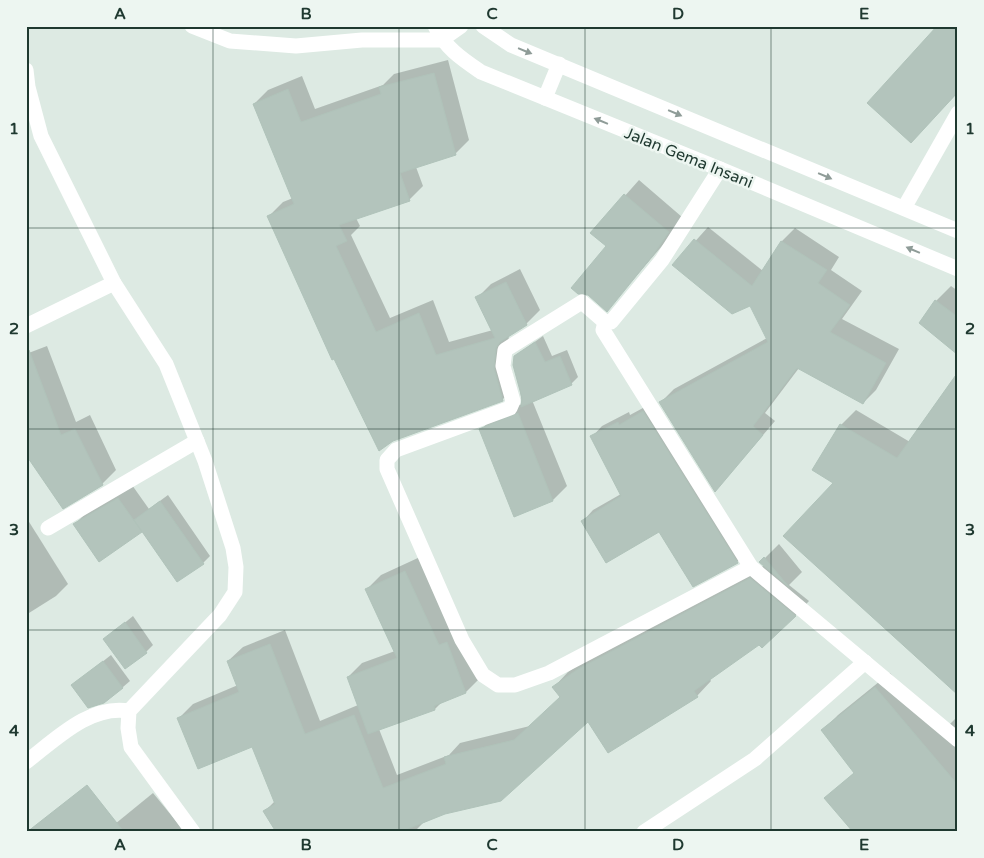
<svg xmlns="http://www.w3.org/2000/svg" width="984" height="858" font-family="'Varela Round',sans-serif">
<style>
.shadow{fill:#0003}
.building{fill:#b3c4bc;stroke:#b0c3ba}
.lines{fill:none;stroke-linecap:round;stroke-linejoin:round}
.service{stroke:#fff;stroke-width:15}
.minor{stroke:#fff;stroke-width:15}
.tertiary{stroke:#fff;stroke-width:15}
.oneway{fill:#8f9c98}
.grid{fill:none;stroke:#1f3930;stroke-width:1;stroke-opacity:0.55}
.labels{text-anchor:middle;stroke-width:5;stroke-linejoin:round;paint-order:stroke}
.street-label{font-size:16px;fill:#1f3930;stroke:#edf6f1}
.neatline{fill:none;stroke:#1f3930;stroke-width:2}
.grid-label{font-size:16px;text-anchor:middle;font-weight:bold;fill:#1f3930}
</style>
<rect width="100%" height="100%" fill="#ddeae3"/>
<g class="shadow">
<polygon points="958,26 958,92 911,142"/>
<polygon points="448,60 469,140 455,154 416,167 423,186 409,200 356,218 360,226 351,235 390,318 433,300 449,342 493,330 477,298 491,284 520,269 540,310 526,324 509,335 507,354 516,386 502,400 392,440 269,216 283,202 293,198 254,104 268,90 302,76 315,109 383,85 394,74"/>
<polygon points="639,180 682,217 668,239 607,310 589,294 607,246 592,233"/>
<polygon points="708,227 763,271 782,241 795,228 839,257 831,270 862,291 842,319 899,349 876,390 863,403 799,368 765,413 775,421 716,490 661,402 674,389 767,338 751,305 674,265"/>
<polygon points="951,286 958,291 958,353 936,301"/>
<polygon points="543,336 552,356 567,350 578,377 571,384 532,400 567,486 553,500 515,515 481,430 495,415 522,404 515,356"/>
<polygon points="47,346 76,422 90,415 116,470 102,484 63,507 26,354"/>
<polygon points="654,402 747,552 737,562 659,530 583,521 593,510 621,494 592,437 602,426 629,412 630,415"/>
<polygon points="856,410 910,442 958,476 835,482 841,425"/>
<polygon points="132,485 149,509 168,495 210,556 203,563 142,530 141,531 75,524 89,510"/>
<polygon points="26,517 68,584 56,596 29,613 26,609"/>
<polygon points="779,544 802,572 789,585 809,601 795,616 709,678 711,681 697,696 588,720 445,813 423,823 414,832 278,832 265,811 275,801 252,745 179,718 193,704 238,685 228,661 243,647 285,630 320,721 358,705 348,677 362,663 395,651 367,589 381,575 420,557 480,678 466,692 443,701 435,709 379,729 397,775 449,755 460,743 530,726 561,697 554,687 568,672 594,654 765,565 761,562"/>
<polygon points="133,616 153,645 146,652 105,639"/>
<polygon points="111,655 130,681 123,687 73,685"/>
<polygon points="890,673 941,733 958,716 958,832 826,799 855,772 823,730 838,715"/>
<polygon points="153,793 185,832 107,832 115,824"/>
</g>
<g class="building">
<polygon points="937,26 958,26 958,92 911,143 867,103"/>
<polygon points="434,73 456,155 400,173 410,201 339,225 347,241 336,246 376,332 419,313 436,355 495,338 475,297 506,282 527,325 500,342 496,348 494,368 503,401 393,441 379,451 334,359 332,360 267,216 294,204 253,104 288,89 301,122 381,94 379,87"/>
<polygon points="624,194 669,232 654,254 607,312 588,295 578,294 571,288 606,246 590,233"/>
<polygon points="694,239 752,286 781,241 827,270 818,283 850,305 830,332 886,363 863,404 797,368 753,426 763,435 715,492 659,402 768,342 750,306 732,314 672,265"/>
<polygon points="935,300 958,317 958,355 919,323"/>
<polygon points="535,342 545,362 560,356 572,385 521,407 522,398 513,365 514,356"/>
<polygon points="26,350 29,350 61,435 75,429 103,485 63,509 26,455"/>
<polygon points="958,372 958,695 783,536 833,483 812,470 840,424 897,458"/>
<polygon points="643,411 738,563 693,587 659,532 606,563 581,521 621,496 590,436 618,422 619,425"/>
<polygon points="518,413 553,501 514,517 479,429"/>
<polygon points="118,498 142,532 99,562 73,524"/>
<polygon points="160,501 204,564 177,582 134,520"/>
<polygon points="764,557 789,587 759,562"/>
<polygon points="405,571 439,645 447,642 466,693 434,706 435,710 368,734 347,677 397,658 365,589"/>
<polygon points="750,578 796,616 762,648 759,645 694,691 698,697 608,753 588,722 501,801 445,814 400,832 276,832 263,811 275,804 252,747 198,769 177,718 239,692 227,661 270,644 305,734 354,715 383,788 446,764 444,757 514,740 560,697 552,687 578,669"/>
<polygon points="125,622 147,653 125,669 103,639"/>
<polygon points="103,661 123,688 104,703 88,708 71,685"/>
<polygon points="875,687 958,785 958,832 853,832 824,798 854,773 821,730"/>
<polygon points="87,785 124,832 27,832"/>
</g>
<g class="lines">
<polyline class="service" points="904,208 958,113"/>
<g class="minor">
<polyline points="192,26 230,41 296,46 362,40 441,40 461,26"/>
<polyline points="26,70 28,87 41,136 114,283 166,364 205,461 233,548 236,567 235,592 220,615 129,711 128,728 131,747 193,832"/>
<polyline points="720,169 662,260 611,322 605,322 582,302 505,350 503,366 513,401 510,408 396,450 387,460 387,469 462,640 483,675 498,685 515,685 549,673 751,567"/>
<polyline points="605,322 603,330 751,567 958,740"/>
<polyline points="26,326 114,283"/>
<polyline points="48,528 197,441"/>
<path d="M26,762c29,-22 64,-58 103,-51"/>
<polyline points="644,832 755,759 865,662"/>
</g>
<g class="tertiary">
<path d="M435,26c10,22 27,33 46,46l239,97 238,100"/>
<polyline points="483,26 511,45 958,231"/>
<polyline points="545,98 559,64"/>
</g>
</g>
<defs><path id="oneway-solid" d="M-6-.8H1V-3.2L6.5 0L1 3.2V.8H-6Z" transform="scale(1.25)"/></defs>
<g class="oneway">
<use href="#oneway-solid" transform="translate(525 51) rotate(22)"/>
<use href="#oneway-solid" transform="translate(675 113) rotate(23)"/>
<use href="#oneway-solid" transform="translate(601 121) rotate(-158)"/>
<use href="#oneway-solid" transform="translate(825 176) rotate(23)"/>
<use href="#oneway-solid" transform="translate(913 250) rotate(-157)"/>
</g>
<path class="grid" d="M213,26v806M399,26v806M585,26v806M771,26v806M26,228h932M26,429h932M26,630h932"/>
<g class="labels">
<g class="street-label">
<text transform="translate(689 157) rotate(22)" y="6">Jalan Gema Insani</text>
</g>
</g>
<rect width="984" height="858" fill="none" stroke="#edf6f1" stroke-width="55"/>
<rect x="28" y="28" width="928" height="802" class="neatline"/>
<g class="grid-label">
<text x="120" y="19">A</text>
<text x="306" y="19">B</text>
<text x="492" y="19">C</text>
<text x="678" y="19">D</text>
<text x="864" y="19">E</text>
<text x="14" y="134">1</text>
<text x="970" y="134">1</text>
<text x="14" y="334">2</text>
<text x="970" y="334">2</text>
<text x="14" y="535">3</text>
<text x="970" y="535">3</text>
<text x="14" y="736">4</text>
<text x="970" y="736">4</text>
<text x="120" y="850">A</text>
<text x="306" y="850">B</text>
<text x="492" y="850">C</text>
<text x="678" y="850">D</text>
<text x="864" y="850">E</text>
</g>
</svg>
